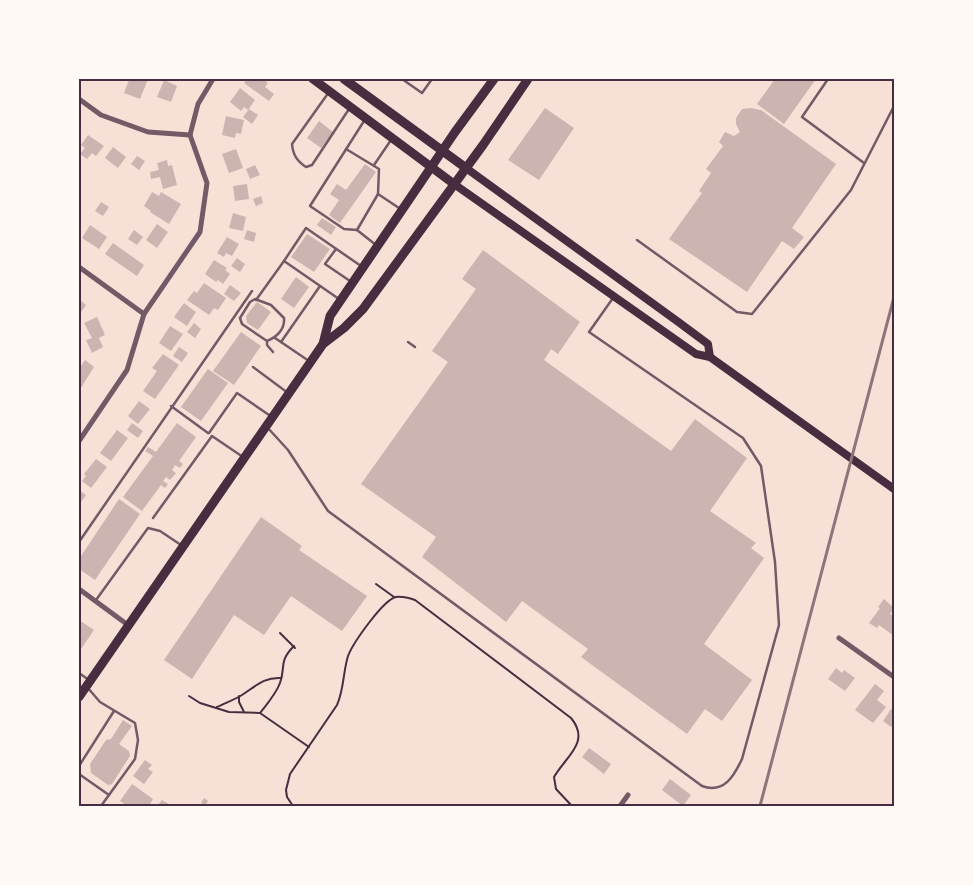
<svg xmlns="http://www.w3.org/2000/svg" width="973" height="885" font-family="Rubik,sans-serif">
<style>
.building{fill:#ccb4b1}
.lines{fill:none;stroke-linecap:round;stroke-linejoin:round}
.path{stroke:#4a2c40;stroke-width:2}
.service{stroke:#755966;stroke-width:2.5}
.minor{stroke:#755966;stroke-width:5}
.secondary{stroke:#4a2c40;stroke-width:8}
.primary{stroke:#4a2c40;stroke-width:9}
.rail{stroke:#8f747c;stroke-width:3}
.neatline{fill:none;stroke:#4a2c40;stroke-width:2}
</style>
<rect width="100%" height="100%" fill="#f7e1d7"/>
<g class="building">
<polygon points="132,79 148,79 140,99 124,93 129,80 131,81"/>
<polygon points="247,79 263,79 268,83 265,87 274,94 269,101 244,83"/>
<polygon points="775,79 816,79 784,124 757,104"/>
<polygon points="164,80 177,86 171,102 157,97"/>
<polygon points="240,88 255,100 248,110 244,107 241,111 230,102"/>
<polygon points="545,108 574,128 539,180 508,160"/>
<polygon points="751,108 761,110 836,164 792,228 804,237 794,249 782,241 747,292 669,239 702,193 699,191 711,173 706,169 723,146 719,142 725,132 734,136 740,132 736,124 736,118 742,109"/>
<polygon points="249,109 258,115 252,124 243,117"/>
<polygon points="226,116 244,120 241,134 236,133 235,138 222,135"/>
<polygon points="319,121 333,132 321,148 307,138"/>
<polygon points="88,135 104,146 96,156 92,153 87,159 80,154 85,148 81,145"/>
<polygon points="113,147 126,157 118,168 105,158"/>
<polygon points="236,149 243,168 229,173 222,154"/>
<polygon points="137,156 145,161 139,170 131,164"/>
<polygon points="167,160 168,166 172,165 177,185 163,189 160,177 151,179 150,172 159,170 157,163"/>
<polygon points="365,164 376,172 340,223 329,215 339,200 330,194 337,184 346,190"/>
<polygon points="255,165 260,175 250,179 246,169"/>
<polygon points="247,184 249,199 235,201 233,186"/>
<polygon points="152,192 159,196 161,192 181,204 169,224 150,212 151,211 144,206"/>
<polygon points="261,196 263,203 256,206 253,199"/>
<polygon points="101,202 109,207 103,216 95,211"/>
<polygon points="233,213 246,217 243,231 229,228"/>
<polygon points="322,218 336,227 331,235 317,225"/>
<polygon points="157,224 168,232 157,248 146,240"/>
<polygon points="90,225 107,237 99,249 82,238"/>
<polygon points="134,230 143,237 137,245 128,239"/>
<polygon points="247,230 256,233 254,242 244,239"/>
<polygon points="307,234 330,249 314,272 291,257"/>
<polygon points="227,237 239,244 232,256 226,253 224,257 217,253"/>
<polygon points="113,243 144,265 137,276 105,254"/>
<polygon points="483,250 580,322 558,354 551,349 544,360 671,451 695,419 747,458 710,511 756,543 751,548 764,558 704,644 752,680 722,721 705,709 687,734 581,657 588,649 522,601 506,622 422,557 436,537 361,484 448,362 432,351 476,289 462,279"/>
<polygon points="237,258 245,264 240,272 231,266"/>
<polygon points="214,260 227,268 225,270 230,274 223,284 218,280 216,282 205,274"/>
<polygon points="296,277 309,287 294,308 281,299"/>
<polygon points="204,283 226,298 218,310 214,308 209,315 187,300 194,291 197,293"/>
<polygon points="230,285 241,293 234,301 224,294"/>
<polygon points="79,299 86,305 79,315"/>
<polygon points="257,302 271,312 258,330 247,323 246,316"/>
<polygon points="184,303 196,312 187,326 174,317"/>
<polygon points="97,317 105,335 99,338 103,347 92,353 86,340 92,338 84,323"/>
<polygon points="194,323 201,329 195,338 187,332"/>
<polygon points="170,326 183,334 171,351 159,343"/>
<polygon points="241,332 261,346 234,385 213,371"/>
<polygon points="179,347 188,353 182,362 173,356"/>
<polygon points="163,354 179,365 155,399 143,391 157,371 152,368"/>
<polygon points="85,360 94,367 79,391 79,369"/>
<polygon points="208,369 228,383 201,421 181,407"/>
<polygon points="139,401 150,409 138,424 128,416"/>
<polygon points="132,423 143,431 138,438 127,430"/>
<polygon points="177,423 196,437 179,461 183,464 180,468 175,465 172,470 176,473 170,480 166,477 163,481 168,484 165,488 161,485 142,511 123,497 153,456 145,451 148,447 156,452"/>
<polygon points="117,430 128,438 111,461 100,453"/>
<polygon points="96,459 107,467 91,488 82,481 86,476 84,474"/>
<polygon points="79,490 86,495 79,505"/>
<polygon points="119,499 140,514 95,580 79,569 79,559"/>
<polygon points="261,517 302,546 299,550 367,596 342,631 291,596 264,635 234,615 192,679 164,660"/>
<polygon points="884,599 894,608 890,614 894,617 894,636 879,625 877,628 869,623 880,608 878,607"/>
<polygon points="79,620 94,630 79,652"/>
<polygon points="836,668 842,673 844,670 855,678 845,691 828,679"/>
<polygon points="875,684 884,691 877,700 886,707 873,723 855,710"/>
<polygon points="891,709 894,711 894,723 891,727 883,721"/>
<polygon points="123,720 132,726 119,744 129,751 130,756 112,784 108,785 91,773 90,764 106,740 111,739"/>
<polygon points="589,748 611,764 604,774 582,757"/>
<polygon points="145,760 152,765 148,769 153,772 144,784 133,776"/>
<polygon points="670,779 691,795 683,806 662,790"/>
<polygon points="132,784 153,799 149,806 127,806 120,801"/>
<polygon points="204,798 208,801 205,806 201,803"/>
<polygon points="162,800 172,806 157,806"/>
</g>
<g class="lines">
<g class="path">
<polyline points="376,584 394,597"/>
<polyline points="280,633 295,648"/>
<polyline points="189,696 200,703 229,712 260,713 309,747"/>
<polyline points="239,696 239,702 244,712"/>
<path d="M217,707c8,-4 17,-7 25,-12 14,-9 22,-18 39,-17"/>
<path d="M260,713c7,-9 16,-19 20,-30 6,-16 -2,-21 14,-37"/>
<path d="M293,806l-6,-9 -1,-7 4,-16 47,-69c7,-15 6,-33 11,-49 5,-13 35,-56 48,-59 7,-1 13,1 19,3l156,118c20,24 -5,38 -17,59l2,12 16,17"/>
</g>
<g class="service">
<polyline points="402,79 422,93 432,79"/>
<polyline points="828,79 802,117 864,163"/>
<path d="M329,92l-37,52c1,11 5,17 14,23l6,-2 37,-56"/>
<polyline points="364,121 310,206 344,229 357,230 376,245"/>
<polyline points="346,149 379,169 378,194 357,230"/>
<polyline points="374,165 391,140"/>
<polyline points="378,194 399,208"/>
<polyline points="637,240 737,312 752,314 851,190 894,106"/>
<polyline points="336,249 325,264 350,281"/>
<polyline points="339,299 284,261 306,228 361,266"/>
<polyline points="256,300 284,261"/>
<polyline points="275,338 309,361"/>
<path d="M267,341c10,-4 18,-12 17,-23l-13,-13 -16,-6 -5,3 -10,16 2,6 25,17v4l6,7"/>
<polyline points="281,342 320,286"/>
<polyline points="408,342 415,347"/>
<polyline points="253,367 288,393"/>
<polyline points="171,406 208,433"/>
<path d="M267,427l21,23 40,61 374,275c22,8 32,-10 40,-27l37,-134 -4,-63 -14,-96 -18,-28 -154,-106 24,-34"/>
<polyline points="209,433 237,393 272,417"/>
<polyline points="212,436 243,457"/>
<polyline points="153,518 212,436"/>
<polyline points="79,542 252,291"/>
<polyline points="96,600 148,528 160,531 181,545"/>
<polyline points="79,673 89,680"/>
<polyline points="87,687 100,702 135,723 138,740 135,759 101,806"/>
<polyline points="79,766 114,711"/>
<polyline points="79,774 109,795"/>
</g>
<g class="minor">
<polyline points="79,99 101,115 148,132 190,135"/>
<polyline points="79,267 144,314"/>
<polyline points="79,441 127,370 144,314 200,232 207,183 190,135 198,104 213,79"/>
<polyline points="79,589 128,625"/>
<polyline points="839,638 894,677"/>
<polyline points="620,806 628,795"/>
</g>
<g class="secondary">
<polyline points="466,168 677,321 708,344 710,357"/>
<polyline points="454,184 696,354 710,357 894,489"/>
</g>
<g class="primary">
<polyline points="313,79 454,184"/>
<polyline points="344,79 466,168"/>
<polyline points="323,344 330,316 455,132 494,79"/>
<polyline points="79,697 323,344 344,328 363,309 483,145 528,79"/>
</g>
<polyline class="rail" points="760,806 894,297"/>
</g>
<rect width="973" height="885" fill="none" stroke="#fffaf5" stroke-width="160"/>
<rect x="80" y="80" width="813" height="725" class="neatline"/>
</svg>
